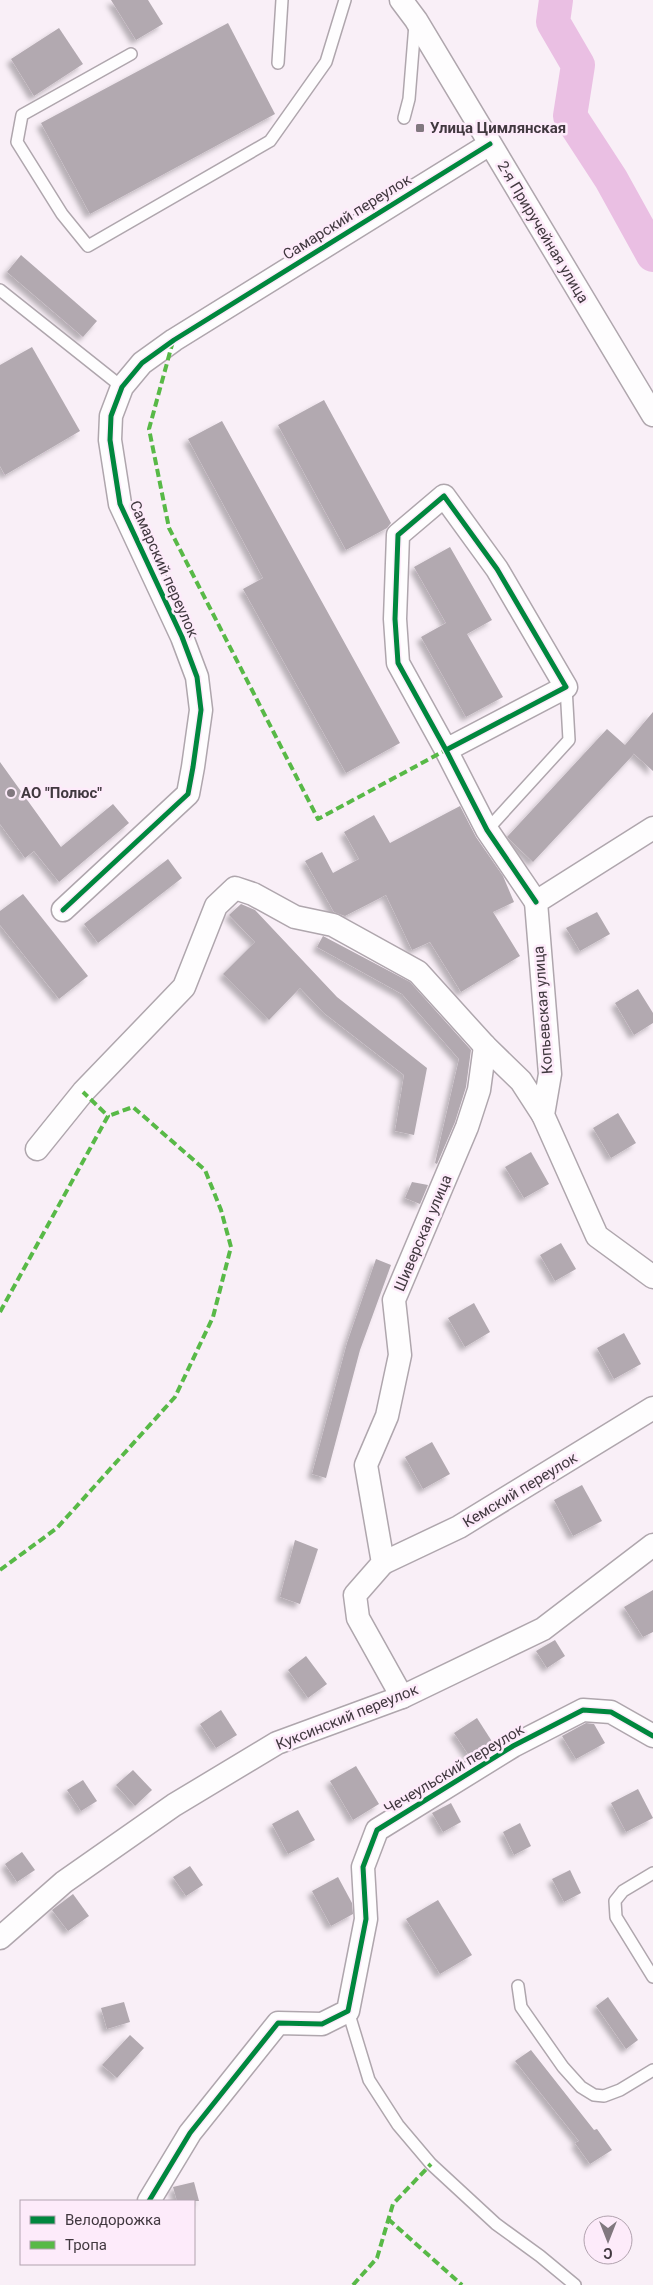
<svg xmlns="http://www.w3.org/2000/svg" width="653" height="2285" font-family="Roboto,sans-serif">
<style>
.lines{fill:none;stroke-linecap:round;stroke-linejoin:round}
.river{stroke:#eabfe3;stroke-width:34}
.building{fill:#b2a9b0;filter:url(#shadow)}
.service-casing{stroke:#afa6ad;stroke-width:14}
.minor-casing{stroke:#afa6ad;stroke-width:25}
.service{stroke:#fefdfe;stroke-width:11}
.minor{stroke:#fefdfe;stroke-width:22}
.quiet{stroke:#58b947;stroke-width:4;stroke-dasharray:8 4;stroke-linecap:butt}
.cycleway-casing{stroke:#fdebfa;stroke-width:8}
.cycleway{stroke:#00873e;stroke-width:5}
.poi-dot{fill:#81787f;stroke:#fdebfa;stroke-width:2}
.labels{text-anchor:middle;stroke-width:5;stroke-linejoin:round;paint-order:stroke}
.poi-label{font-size:15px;font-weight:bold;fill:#41383f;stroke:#fdebfa;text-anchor:start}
.street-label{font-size:15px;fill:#41383f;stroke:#fdebfa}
</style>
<defs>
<filter id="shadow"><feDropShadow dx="-4.5" dy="4.5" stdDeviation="2.5" flood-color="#0004"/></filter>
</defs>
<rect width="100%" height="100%" fill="#f9eff7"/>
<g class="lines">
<polyline class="river" points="556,0 553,22 578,65 570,116 611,179 653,255"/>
</g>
<g class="building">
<polygon points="111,0 148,0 163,24 136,40"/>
<polygon points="228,23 275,114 90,214 41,123"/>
<polygon points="59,28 83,64 34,96 11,59"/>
<polygon points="21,255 97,321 83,337 7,272"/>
<polygon points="32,347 80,431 5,475 0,466 0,365"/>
<polygon points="324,400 391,523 387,528 346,550 278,425"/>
<polygon points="222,421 400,743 346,773 243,589 263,578 188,439"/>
<polygon points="450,547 492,620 467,634 503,697 466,717 421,637 446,623 414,567"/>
<polygon points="653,712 653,771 632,752 634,754 533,862 507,837 607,729 625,745"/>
<polygon points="0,762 61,847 113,804 129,823 59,882 34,851 25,858 0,824"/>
<polygon points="460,806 476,837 503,876 514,902 493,912 520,956 461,992 430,942 412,950 386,895 345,916 334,912 305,861 322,852 333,873 359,859 344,832 374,815 390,843"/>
<polygon points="168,859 182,878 98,943 84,924"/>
<polygon points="23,894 88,976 59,999 0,925 0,911"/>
<polygon points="241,904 255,910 337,997 427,1068 414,1135 395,1131 404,1075 324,1013 300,988 269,1020 223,974 255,942 229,915"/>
<polygon points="597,912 610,934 580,951 566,928"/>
<polygon points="323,936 410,982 471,1050 466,1087 455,1122 437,1164 435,1163 459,1059 402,994 317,947"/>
<polygon points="638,989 653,1013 653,1023 634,1035 615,1003"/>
<polygon points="618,1113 636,1143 611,1158 593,1128"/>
<polygon points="531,1152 549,1184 524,1198 505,1167"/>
<polygon points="412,1182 428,1185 420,1204 405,1198"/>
<polygon points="561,1243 576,1269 555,1281 540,1255"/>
<polygon points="376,1259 391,1265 360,1350 326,1478 312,1474 347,1343"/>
<polygon points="474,1303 490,1332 465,1347 448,1318"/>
<polygon points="624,1333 641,1364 614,1379 597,1348"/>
<polygon points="432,1442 450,1474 423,1489 405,1457"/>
<polygon points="582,1485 602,1521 573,1536 554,1500"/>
<polygon points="295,1540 318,1549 300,1604 280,1597"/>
<polygon points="653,1590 653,1632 643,1637 624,1607"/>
<polygon points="555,1640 565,1656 547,1668 536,1651"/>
<polygon points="306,1656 327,1684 308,1698 288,1670"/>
<polygon points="221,1710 237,1735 216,1748 200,1724"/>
<polygon points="477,1718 493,1743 470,1757 454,1733"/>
<polygon points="586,1723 594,1724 605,1743 576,1759 562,1736"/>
<polygon points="356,1766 379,1804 353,1820 330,1781"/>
<polygon points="133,1770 152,1790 135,1806 116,1785"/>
<polygon points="83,1780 97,1801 81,1811 67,1790"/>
<polygon points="638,1789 653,1818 626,1832 611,1803"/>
<polygon points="451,1803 461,1822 443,1832 432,1813"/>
<polygon points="298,1810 315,1840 288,1854 272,1824"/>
<polygon points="520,1823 531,1846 514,1855 503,1832"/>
<polygon points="22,1852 35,1870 17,1882 5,1864"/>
<polygon points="190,1866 203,1885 186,1896 173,1877"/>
<polygon points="570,1870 581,1893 564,1902 552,1879"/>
<polygon points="338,1877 352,1903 353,1914 331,1926 312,1891"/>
<polygon points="73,1894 89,1916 68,1931 52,1910"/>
<polygon points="438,1900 472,1955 440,1974 406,1919"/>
<polygon points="608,1997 638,2040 626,2049 596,2006"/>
<polygon points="124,2002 130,2022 107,2029 101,2008"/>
<polygon points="130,2035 144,2048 117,2078 102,2065"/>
<polygon points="531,2050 594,2130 597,2129 612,2150 590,2164 575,2143 579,2141 515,2061"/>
<polygon points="194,2182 199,2201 177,2201 173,2187"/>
</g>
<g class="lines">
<g class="service-casing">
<g id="service">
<polyline points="131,54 22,115 17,142 62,214 88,246 270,141 326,62 345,0"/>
<polyline points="278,63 282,0"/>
<polyline points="404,118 409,99 415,24"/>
<polyline points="0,290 122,387"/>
<polyline points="487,830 569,740 566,687"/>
<polyline points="653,1873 623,1891 615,1901 616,1917 653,1977"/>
<polyline points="518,1986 521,2007 563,2067 581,2087 594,2095 604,2096 620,2090 653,2070"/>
<polyline points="348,2011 369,2080 398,2125 431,2164 496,2224 540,2256 575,2285"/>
</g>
</g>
<g class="minor-casing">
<g id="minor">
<polyline points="401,0 416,20 653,415"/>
<polyline points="446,750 566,687 497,569 444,496 398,535 395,619 398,663 446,750 487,830 536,902"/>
<polyline points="653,828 536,902 550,1074 543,1115 597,1236 653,1277"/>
<polyline points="63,910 188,794 193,767 201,710 197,677 182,637 120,504 110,440 111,416 122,387 142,363 174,340 490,144"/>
<polyline points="37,1149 83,1092 184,987 216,906 235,888 253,894 295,917 333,925 418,972 485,1046 521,1081 543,1115"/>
<polyline points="383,1563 459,1527 653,1408"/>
<polyline points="402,1697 358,1618 355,1595 383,1563 366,1465 387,1416 400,1355 394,1300 467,1127 479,1090 485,1046"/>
<polyline points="0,1938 64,1882 174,1805 277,1743 402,1697 543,1629 653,1545"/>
<polyline points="149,2201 190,2133 278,2023 322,2024 348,2011 366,1919 363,1867 377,1830 513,1746 583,1710 611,1712 653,1736"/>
</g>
</g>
<use href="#service" class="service"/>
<use href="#minor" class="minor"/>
<g class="quiet">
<polyline points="173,341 149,429 169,528 318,819 446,750"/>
<polyline points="0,1312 108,1116 83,1092"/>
<polyline points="0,1570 57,1528 175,1397 213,1317 231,1247 221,1210 205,1170 133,1107 108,1116"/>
<polyline points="388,2219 462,2285"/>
<polyline points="353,2285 377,2258 393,2204 431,2164"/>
</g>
<g class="cycleway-casing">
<g id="cycleway">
<polyline points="446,750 566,687 497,569 444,496 398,535 395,619 398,663 446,750 487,830 536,902"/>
<polyline points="63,910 188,794 193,767 201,710 197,677 182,637 120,504 110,440 111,416 122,387 142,363 174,340 490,144"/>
<polyline points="149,2201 190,2133 278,2023 322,2024 348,2011 366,1919 363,1867 377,1830 513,1746 583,1710 611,1712 653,1736"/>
</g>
</g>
<use href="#cycleway" class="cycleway"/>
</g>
<g class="poi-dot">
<rect x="415" y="123" width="10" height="10" rx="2.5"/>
<circle cx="11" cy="793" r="5"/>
</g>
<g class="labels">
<g class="poi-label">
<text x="430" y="133">Улица Цимлянская</text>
<text x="21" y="798">АО "Полюс"</text>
</g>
<g class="street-label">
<text transform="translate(347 217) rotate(-32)" y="5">Самарский переулок</text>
<text transform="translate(543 232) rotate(59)" y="5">2-я Приручейная улица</text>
<text transform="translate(164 569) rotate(66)" y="5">Самарский переулок</text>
<text transform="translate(543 1010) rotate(-94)" y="5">Копьевская улица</text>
<text transform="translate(423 1233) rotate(-67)" y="5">Шиверская улица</text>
<text transform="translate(520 1490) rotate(-31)" y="5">Кемский переулок</text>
<text transform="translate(347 1717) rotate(-22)" y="5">Куксинский переулок</text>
<text transform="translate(454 1769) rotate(-31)" y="5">Чечеульский переулок</text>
</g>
</g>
<rect x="20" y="2200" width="175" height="65" fill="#fdebfa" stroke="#b2a3af"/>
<rect x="30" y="2216" width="25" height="8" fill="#00873e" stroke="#b2a3af"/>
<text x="65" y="2225" font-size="15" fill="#41383f">Велодорожка</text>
<rect x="30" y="2241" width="25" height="8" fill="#58b947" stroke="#b2a3af"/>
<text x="65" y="2250" font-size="15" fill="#41383f">Тропа</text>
<g transform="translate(608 2240) rotate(180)"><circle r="24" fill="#fdebfa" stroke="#b2a3af"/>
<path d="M0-4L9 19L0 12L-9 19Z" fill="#81787f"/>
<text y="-8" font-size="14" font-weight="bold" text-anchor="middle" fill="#41383f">С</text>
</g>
</svg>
